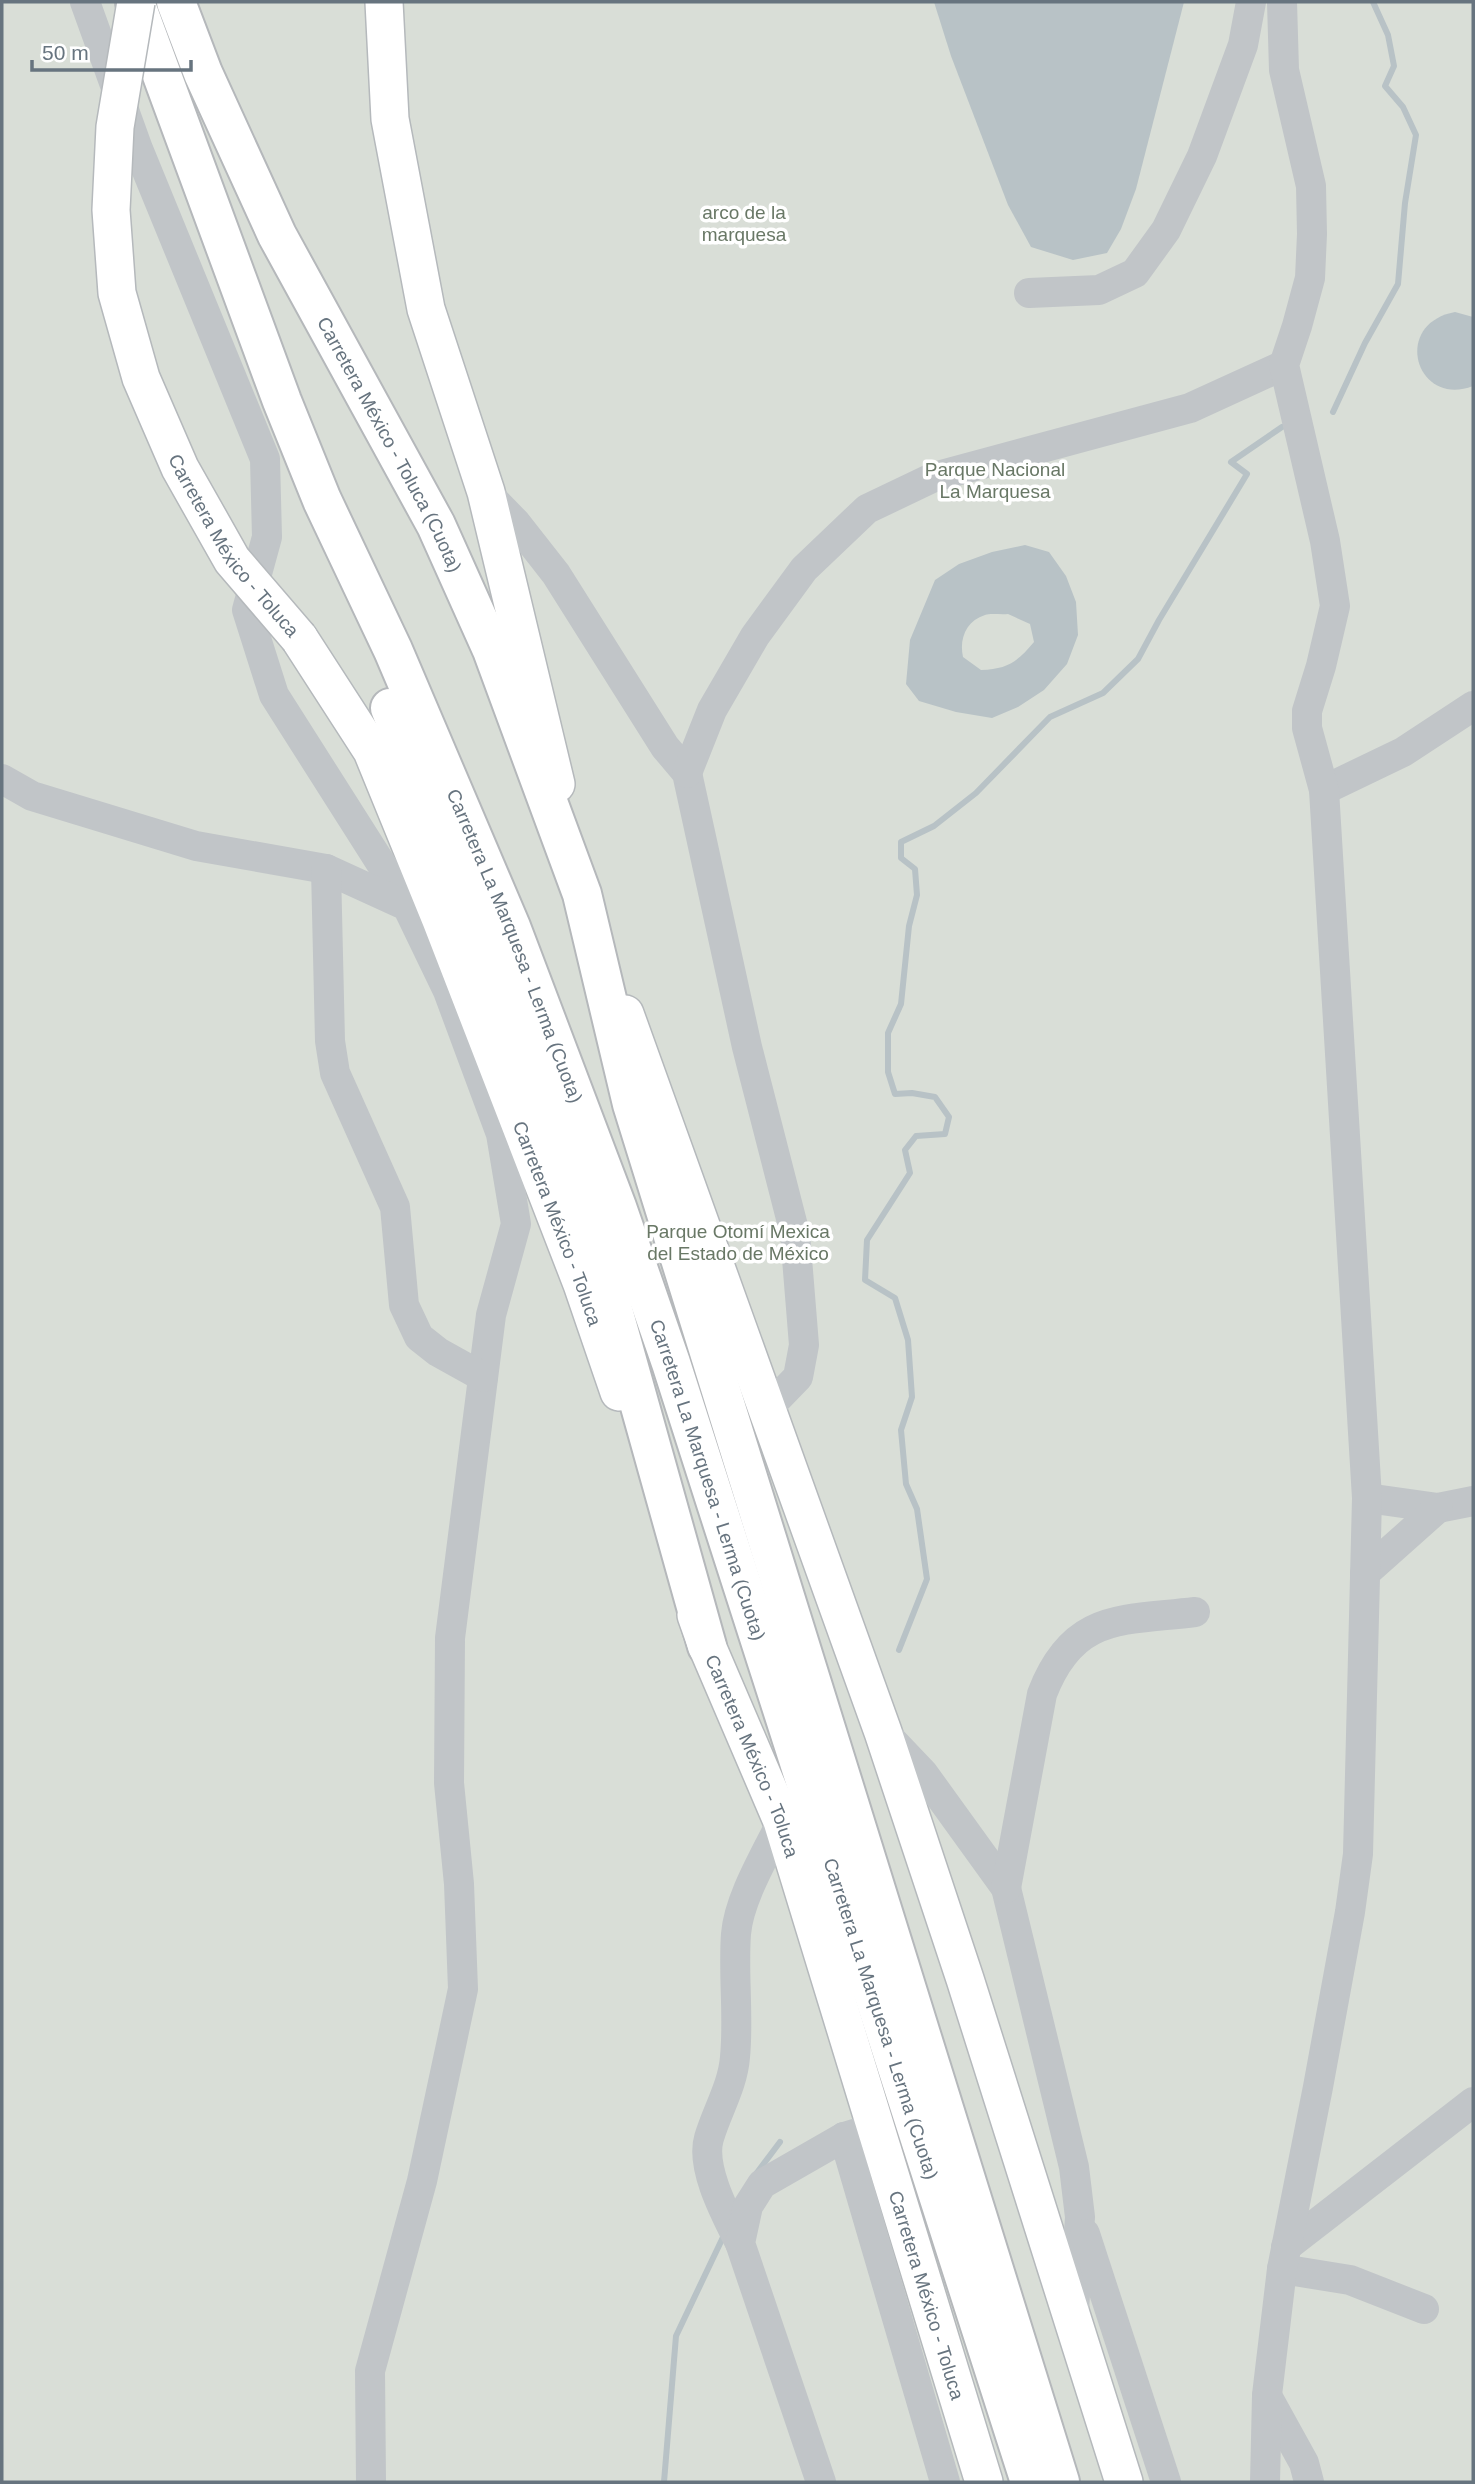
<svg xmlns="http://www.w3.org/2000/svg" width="1475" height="2484" font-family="Arial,sans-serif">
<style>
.green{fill:#d9ded7}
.water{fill:#b8c2c6;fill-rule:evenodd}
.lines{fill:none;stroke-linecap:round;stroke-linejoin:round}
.stream{stroke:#b8c2c6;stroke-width:6}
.major-casing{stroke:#b5b9bc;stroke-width:40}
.highway-casing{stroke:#b5b8bb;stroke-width:42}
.minor{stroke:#c1c5c8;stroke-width:30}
.major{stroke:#fff;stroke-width:37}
.highway{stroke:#fff;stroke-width:38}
.major-bridge-casing{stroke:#b5b9bc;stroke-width:40;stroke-linecap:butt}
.major-bridge{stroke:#fff;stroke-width:37}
.labels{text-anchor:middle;stroke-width:7;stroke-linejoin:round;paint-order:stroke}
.park-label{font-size:19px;fill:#697866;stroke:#fff}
.street-label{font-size:19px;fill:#67747f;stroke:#fff}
</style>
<rect width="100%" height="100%" fill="#f9f9f7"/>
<rect class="green" x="2" y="2" width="1471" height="2480"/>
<g class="water">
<polygon points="934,2 1184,2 1136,189 1121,229 1107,253 1073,260 1031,247 1008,205 951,56"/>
<path d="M1455,312l18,5v69c-57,22 -82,-62 -18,-74z"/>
<path d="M1025,545l24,7 17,24 10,26 2,33 -11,29 -23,26 -26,17 -26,11 -36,-6 -37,-11 -13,-17 4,-44 25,-60 24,-16 33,-12zM1008,614l22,10 4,18c-17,20 -26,27 -53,28l-18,-13c-4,-18 3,-36 22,-42 6,-2 16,0 23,-1z"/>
</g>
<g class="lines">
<g class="stream">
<polyline points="1333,412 1365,343 1398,284 1405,203 1416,135 1403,107 1385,86 1394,66 1388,35 1373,2"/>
<polyline points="899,1650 927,1579 917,1509 906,1484 901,1430 912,1397 908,1340 895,1298 865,1280 867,1240 910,1173 905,1150 916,1136 945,1134 949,1117 935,1097 912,1093 895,1094 888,1072 888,1033 901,1004 909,926 917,895 915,869 901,858 901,842 934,826 976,793 1050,717 1103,693 1138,659 1159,620 1247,474 1231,462 1282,427"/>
<polyline points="756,2174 780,2142"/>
<polyline points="664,2482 676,2336 725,2233"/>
</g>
<g class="major-casing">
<g id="major">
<polyline points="384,2 390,119 426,309 486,492 556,784"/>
<path id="s1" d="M299,638l73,113 69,169 141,364 37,108"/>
<polyline points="625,1014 883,1732 965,1979 1124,2482"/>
<path id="s2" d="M696,1615l11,31 75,175 202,661"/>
</g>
</g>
<g class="highway-casing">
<g id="highway">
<path id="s3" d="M135,2l147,399 40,99 71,150 118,277 106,280 54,156 359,1119"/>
<path id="s4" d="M176,2l27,71 74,162 159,290 56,125 90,244 50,210 428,1378"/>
<polyline points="390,708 490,959 605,1281 707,1646"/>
</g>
</g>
<g class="minor">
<polyline points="85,2 138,149 265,459 267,537 247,610 274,695 408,906"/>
<polyline points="1029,293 1099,290 1135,273 1166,230 1202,156 1243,45 1251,2"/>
<polyline points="486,492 516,523 556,574 665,747 687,773 747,1047 795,1234 804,1345 798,1377 767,1409"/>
<polyline points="687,773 712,710 755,636 804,569 867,509 934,477 1190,408 1284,365"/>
<polyline points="2,779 32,796 196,846 326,869 407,906 448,991 501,1134 516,1224 491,1315 450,1638 449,1783 459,1884 463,1989 422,2181 370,2371 371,2482"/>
<polyline points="1324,790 1403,752 1473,706"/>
<polyline points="326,869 330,1041 335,1073 395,1207 404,1305 419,1337 438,1352 483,1377"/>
<polyline points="1367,1498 1438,1508 1473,1501"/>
<polyline points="1365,1573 1438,1508"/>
<polyline points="884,1732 923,1773 1006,1888 1074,2167 1080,2217 1074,2310"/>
<path d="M1006,1888l36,-194c31,-81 79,-73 153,-82"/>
<polyline points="844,2137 945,2482"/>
<polyline points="1085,2234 1166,2482"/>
<path d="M740,2243c-13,-26 -40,-75 -31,-105 8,-27 24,-53 26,-81 4,-41 -2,-82 1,-123 3,-36 30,-80 46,-113"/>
<polyline points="1286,2247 1473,2102"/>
<polyline points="1282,2269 1350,2280 1424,2309"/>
<polyline points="1267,2396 1304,2463 1309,2482"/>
<polyline points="821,2482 740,2243 748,2206 762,2184 844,2137 877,2127"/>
<polyline points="1265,2482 1267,2395 1282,2269 1318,2087 1350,1912 1358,1854 1367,1498 1324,790 1307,728 1307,711 1321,666 1335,606 1325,541 1284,365 1297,326 1310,278 1312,234 1311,186 1284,70 1282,2"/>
</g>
<use href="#major" class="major"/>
<use href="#highway" class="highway"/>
<g class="major-bridge-casing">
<g id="major-bridge">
<path id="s5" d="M136,2l-21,125 -4,83 6,83 24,85 39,90 52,92 67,78"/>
</g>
</g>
<use href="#major-bridge" class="major-bridge"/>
</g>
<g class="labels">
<g class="park-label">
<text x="744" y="219">arco de la<tspan x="744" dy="22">marquesa</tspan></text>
<text x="995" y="476">Parque Nacional<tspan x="995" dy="22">La Marquesa</tspan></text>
<text x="738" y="1238">Parque Otomí Mexica<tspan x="738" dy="22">del Estado de México</tspan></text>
</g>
<g class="street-label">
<text dy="7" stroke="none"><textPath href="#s4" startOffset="492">Carretera México - Toluca (Cuota)</textPath></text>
<text dy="7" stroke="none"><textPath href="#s5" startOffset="574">Carretera México - Toluca</textPath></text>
<text dy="7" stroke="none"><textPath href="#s3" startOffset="1018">Carretera La Marquesa - Lerma (Cuota)</textPath></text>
<text dy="7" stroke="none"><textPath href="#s1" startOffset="642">Carretera México - Toluca</textPath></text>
<text dy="7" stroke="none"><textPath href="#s3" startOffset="1586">Carretera La Marquesa - Lerma (Cuota)</textPath></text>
<text dy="7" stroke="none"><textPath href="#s2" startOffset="152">Carretera México - Toluca</textPath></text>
<text dy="7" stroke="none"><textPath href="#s3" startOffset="2152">Carretera La Marquesa - Lerma (Cuota)</textPath></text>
<text dy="7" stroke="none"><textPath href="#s2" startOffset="719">Carretera México - Toluca</textPath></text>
</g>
</g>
<rect width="1475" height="2484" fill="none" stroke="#67747f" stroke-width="7"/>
<path d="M32 60v10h159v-10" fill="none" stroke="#67747f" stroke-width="3.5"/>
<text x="42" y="60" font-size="21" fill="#67747f" stroke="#ffffff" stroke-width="5" paint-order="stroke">50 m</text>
</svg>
